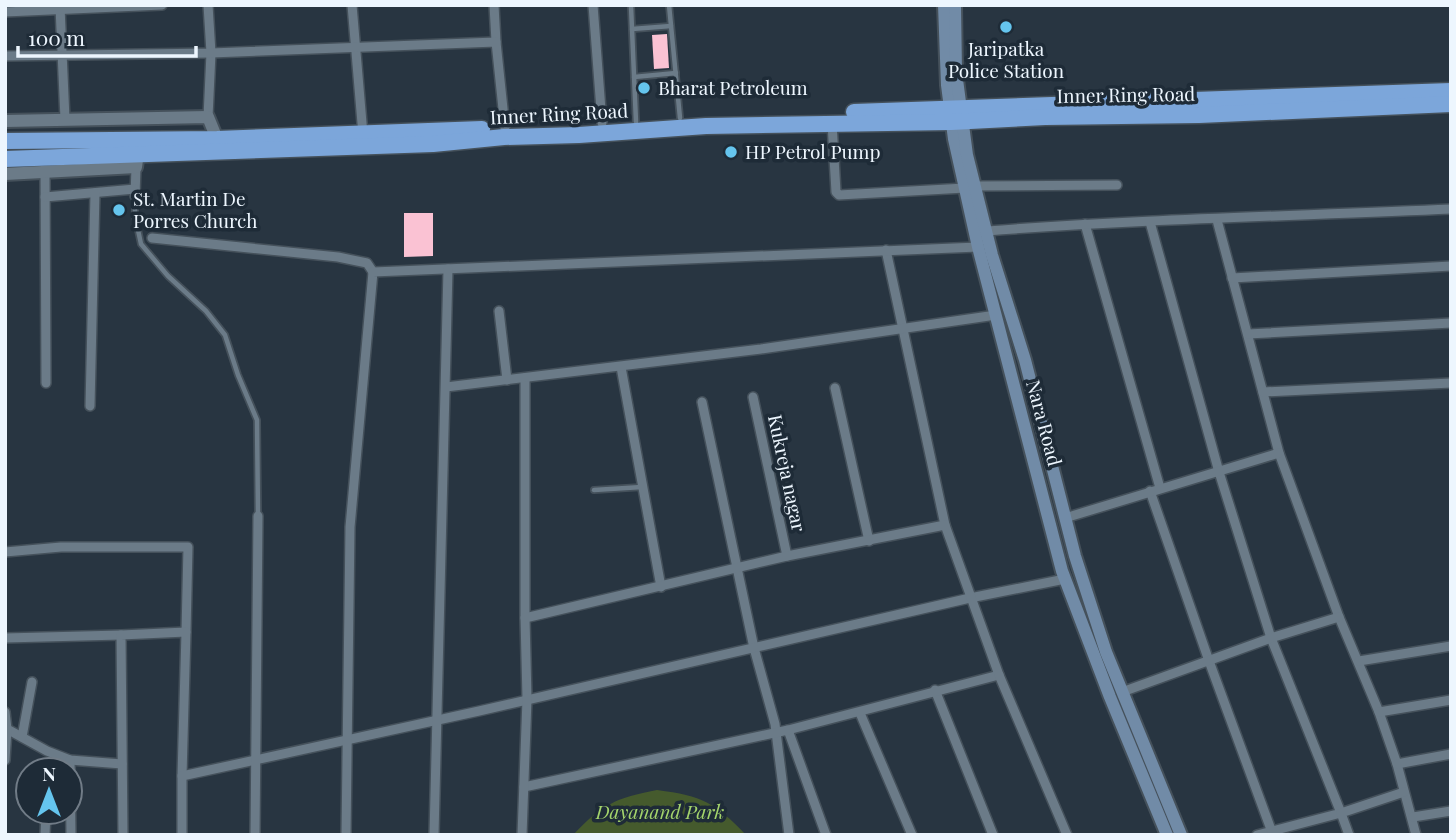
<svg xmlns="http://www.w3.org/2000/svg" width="1456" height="840" font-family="'Playfair Display',serif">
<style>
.green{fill:#455a2d}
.building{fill:#fac2d3}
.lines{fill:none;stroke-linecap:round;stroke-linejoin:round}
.service-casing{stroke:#45515b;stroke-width:8}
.minor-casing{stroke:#45515b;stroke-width:12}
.tertiary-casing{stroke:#45515b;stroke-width:16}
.secondary-casing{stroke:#45515b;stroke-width:16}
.trunk-casing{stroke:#45515b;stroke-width:19}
.service{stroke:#6b7b88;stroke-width:4.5}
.minor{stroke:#6b7b88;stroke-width:9}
.tertiary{stroke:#6b7b88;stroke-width:12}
.secondary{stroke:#718ba7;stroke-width:12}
.trunk{stroke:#7ca6da;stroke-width:16}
.poi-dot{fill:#65c5ee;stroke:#1e2b37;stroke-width:2.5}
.labels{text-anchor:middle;stroke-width:7;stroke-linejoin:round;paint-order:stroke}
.poi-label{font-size:19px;fill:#edf6fe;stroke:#1e2b37;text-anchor:start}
.street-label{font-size:19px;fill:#edf6fe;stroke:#1e2b37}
.park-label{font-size:19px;font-style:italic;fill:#a4d46c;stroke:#1e2b37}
</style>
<rect width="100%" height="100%" fill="#283541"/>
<path class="green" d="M657,790c46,6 57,12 89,45h-173c29,-31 43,-37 84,-45z"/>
<g class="building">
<polygon points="667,34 669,68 654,69 652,35"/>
<polygon points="404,213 433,213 433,256 404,257"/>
</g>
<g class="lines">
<g class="service-casing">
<g id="service">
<polyline points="669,5 680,118"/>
<polyline points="631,6 636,122"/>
<polyline points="632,29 671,26"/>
<polyline points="634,77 676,73"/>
<polyline points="135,196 135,216 141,244 168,276 206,311 225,335 238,375 257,420 258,515"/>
<polyline points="594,490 642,487"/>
</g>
</g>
<g class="minor-casing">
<g id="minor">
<polyline points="208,5 211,53 208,117"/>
<polyline points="352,5 363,135"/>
<polyline points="494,5 496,42"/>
<polyline points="593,5 602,123"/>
<polyline points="60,7 65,119"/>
<polyline points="5,12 162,5"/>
<polyline points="5,56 211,53 496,42 505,128"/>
<polyline points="832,123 836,192 839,195 965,188"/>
<polyline points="45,172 46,383"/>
<polyline points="974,186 1117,185"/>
<polyline points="135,196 136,167"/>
<polyline points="45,197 135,189"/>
<polyline points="1217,220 1279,453 1339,617 1379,712 1397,764 1416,835"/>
<polyline points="1150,222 1219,472 1271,638 1341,813 1257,835"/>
<polyline points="1085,224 1160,488"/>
<path d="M987,231c154,-12 309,-15 464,-22"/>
<polyline points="152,238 338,257 367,263 373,272"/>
<polyline points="886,250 945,525"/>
<polyline points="1232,278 1451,266"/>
<polyline points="499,311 507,380"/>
<polyline points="1248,334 1451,323"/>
<polyline points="621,367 661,587"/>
<polyline points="525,378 525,618"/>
<polyline points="446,387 761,349 996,315"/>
<polyline points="835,388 869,541"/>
<polyline points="1263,392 1451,383"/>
<polyline points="753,397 787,556"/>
<polyline points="702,402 754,648 775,724 789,835"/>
<polyline points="90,406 95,193"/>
<polyline points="1150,491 1209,661 1273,835"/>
<polyline points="1065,518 1279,453"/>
<polyline points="5,552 61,547 188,547 186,632"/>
<polyline points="5,638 121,635"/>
<polyline points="1359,661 1451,646"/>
<polyline points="935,690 993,835"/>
<polyline points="1122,692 1271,638 1339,617"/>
<polyline points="5,712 7,729 47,751 70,760 122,764"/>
<polyline points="1379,712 1451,700"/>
<polyline points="860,713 912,835"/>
<polyline points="788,730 826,835"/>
<polyline points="22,737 32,682"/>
<polyline points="5,760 7,729"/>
<polyline points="70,760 71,835"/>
<polyline points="1397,764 1451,754"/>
<polyline points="524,787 788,730 999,675"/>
<polyline points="1413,817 1451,811"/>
<polyline points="45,835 46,812"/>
<polyline points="123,835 121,635 186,632 182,776"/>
<polyline points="182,835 182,776 479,711 970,598 1065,579"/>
<polyline points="255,835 258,516"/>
<polyline points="346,835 350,527 373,272 978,247"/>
<polyline points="434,835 448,269"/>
<polyline points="522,835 527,699 525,618 787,556 945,525 999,675 1067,835"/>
<polyline points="1349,835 1341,813 1404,792"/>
</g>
</g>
<g class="tertiary-casing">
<g id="tertiary">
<polyline points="5,121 208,117 217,139"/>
<polyline points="5,174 136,167 138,153"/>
</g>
</g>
<g class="secondary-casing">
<g id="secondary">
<polyline points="944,5 947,85 954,139 978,247 1062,571 1110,697 1167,835"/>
<polyline points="955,5 956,72 967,155 992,255 1025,360 1075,556 1106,652 1181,835"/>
</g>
</g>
<g class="trunk-casing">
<g id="trunk">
<polyline points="854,112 1451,91"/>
<polyline points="5,141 217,139 482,129"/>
<polyline points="5,159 433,144 504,137 579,135 706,126 951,122 1045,117 1199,115 1451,104"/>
</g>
</g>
<use href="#service" class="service"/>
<use href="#minor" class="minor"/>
<use href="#tertiary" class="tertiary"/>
<use href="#secondary" class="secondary"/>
<use href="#trunk" class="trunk"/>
</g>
<g class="poi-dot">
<circle cx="1006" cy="27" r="7"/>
<circle cx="644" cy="88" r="7"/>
<circle cx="731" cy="152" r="7"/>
<circle cx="119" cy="210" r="7"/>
</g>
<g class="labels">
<g class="poi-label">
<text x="1006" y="56" text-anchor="middle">Jaripatka<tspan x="1006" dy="22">Police Station</tspan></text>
<text x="658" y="95">Bharat Petroleum</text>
<text x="745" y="159">HP Petrol Pump</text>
<text x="133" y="206">St. Martin De<tspan x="133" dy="22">Porres Church</tspan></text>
</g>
<g class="street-label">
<text transform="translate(1126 95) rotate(-1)" y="7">Inner Ring Road</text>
<text transform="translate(559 114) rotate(-3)" y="7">Inner Ring Road</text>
<text transform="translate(1044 423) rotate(75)" y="7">Nara Road</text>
<text transform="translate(787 473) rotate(78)" y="7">Kukreja nagar</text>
</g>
<g class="park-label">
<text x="660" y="819">Dayanand Park</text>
</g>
</g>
<rect width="1456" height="840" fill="none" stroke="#edf6fe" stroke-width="14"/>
<g transform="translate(49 791)"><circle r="33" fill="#1e2b37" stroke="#717c87" stroke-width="2"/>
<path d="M0-5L12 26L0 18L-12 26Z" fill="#65c5ee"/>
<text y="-10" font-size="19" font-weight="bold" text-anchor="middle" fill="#edf6fe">N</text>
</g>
<path d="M18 46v10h178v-10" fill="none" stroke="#edf6fe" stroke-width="3.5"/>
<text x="28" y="46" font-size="21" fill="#edf6fe" stroke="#1e2b37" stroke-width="5" paint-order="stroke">100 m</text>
</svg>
